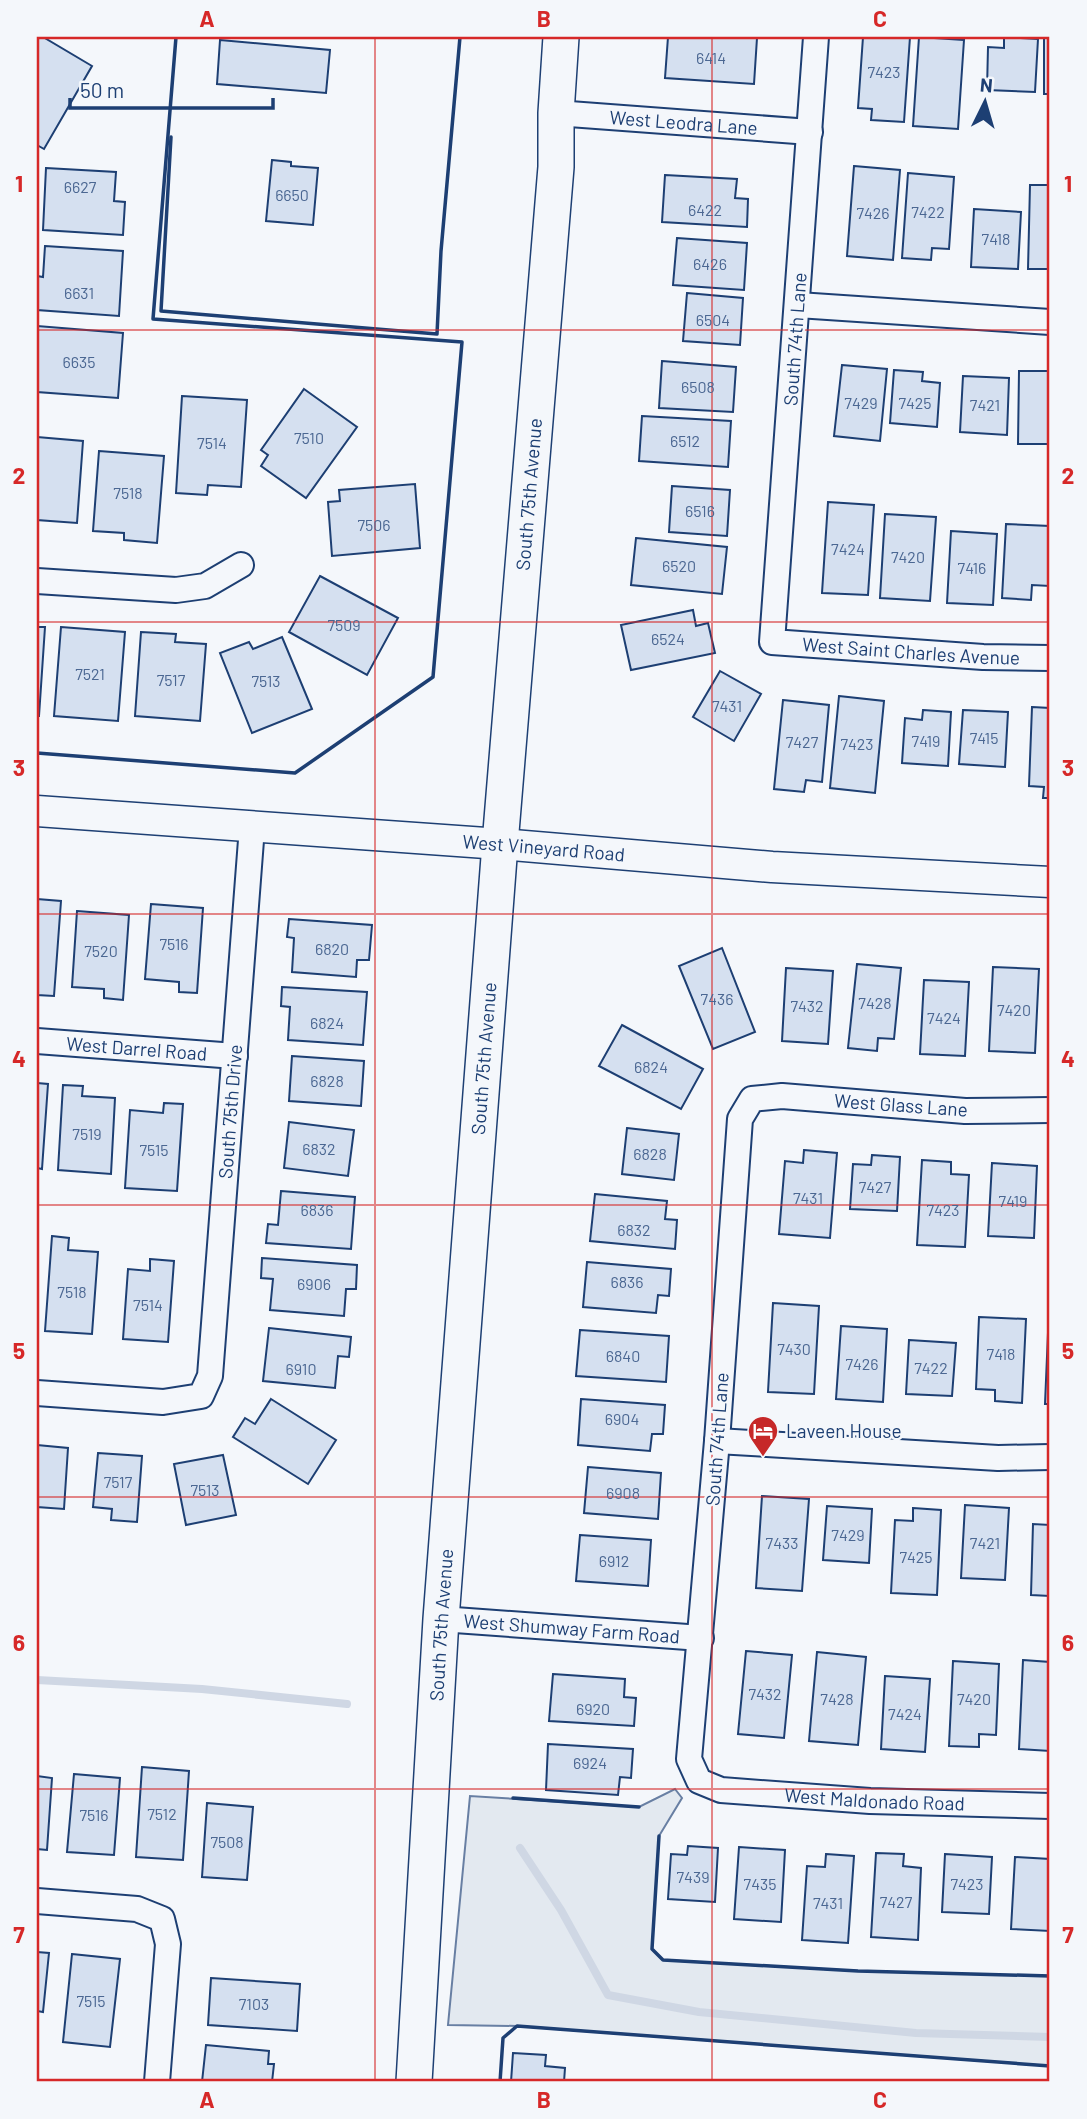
<svg xmlns="http://www.w3.org/2000/svg" width="1087" height="2119" font-family="Barlow,sans-serif">
<style>
.green{fill:#e3e9f0;stroke:#687fa3;stroke-width:2}
.lines{fill:none;stroke-linecap:round;stroke-linejoin:round}
.stream{stroke:#cfd7e4;stroke-width:8}
.building{fill:#d5e0f0;stroke:#1d3f73;stroke-width:2}
.minor-casing{stroke:#1d3f73;stroke-width:28}
.tertiary-casing{stroke:#1d3f73;stroke-width:33}
.secondary-casing{stroke:#1d3f73;stroke-width:38}
.minor{stroke:#f4f7fb;stroke-width:24}
.tertiary{stroke:#f4f7fb;stroke-width:30}
.secondary{stroke:#f4f7fb;stroke-width:35}
.wall{stroke:#1d3f73;stroke-width:3.5}
.grid{fill:none;stroke:#d62828;stroke-width:2;stroke-opacity:0.55}
.labels{text-anchor:middle;stroke-width:5;stroke-linejoin:round;paint-order:stroke}
.number-label{font-size:16px;fill:#4b6792}
.street-label{font-size:19px;fill:#1d3f73;stroke:#f4f7fb}
.poi-label{font-size:19px;fill:#1d3f73;stroke:#f4f7fb;text-anchor:start}
.neatline{fill:none;stroke:#d62828;stroke-width:2.5}
.grid-label{font-size:23px;text-anchor:middle;font-weight:bold;fill:#d62828}
</style>
<rect width="100%" height="100%" fill="#f4f7fb"/>
<polygon class="green" points="675,1789 682,1798 659,1836 652,1949 663,1960 858,1971 1050,1976 1050,2066 517,2026 448,2025 470,1796 639,1807"/>
<g class="lines">
<g class="stream">
<polyline points="37,1680 202,1689 347,1704"/>
<polyline points="520,1848 561,1910 608,1995 699,2012 916,2033 1050,2037"/>
</g>
</g>
<g class="building">
<polygon points="37,37 43,37 92,66 44,149 37,145"/>
<polygon points="668,37 757,38 754,84 665,78"/>
<polygon points="863,37 910,37 904,122 871,120 872,109 858,108"/>
<polygon points="919,37 964,40 958,129 913,126"/>
<polygon points="1004,37 1038,39 1035,92 987,90 988,47 1004,48"/>
<rect x="1044" y="37" width="6" height="57"/>
<polygon points="220,40 330,50 326,93 217,84"/>
<polygon points="272,160 291,162 291,166 318,168 313,225 266,221"/>
<polygon points="854,166 900,170 893,260 847,256"/>
<polygon points="46,168 116,172 114,201 125,202 123,235 43,230"/>
<polygon points="908,173 954,177 949,249 932,248 931,260 902,258"/>
<polygon points="665,175 737,179 735,198 748,199 747,227 662,222"/>
<polygon points="1030,185 1050,185 1050,269 1028,269"/>
<polygon points="974,209 1021,212 1018,269 971,267"/>
<polygon points="677,238 747,243 744,290 673,285"/>
<polygon points="45,246 123,251 119,316 37,310 37,276 43,277"/>
<polygon points="687,293 743,298 740,345 683,341"/>
<polygon points="37,326 123,333 118,398 37,392"/>
<polygon points="662,361 736,367 733,412 659,408"/>
<polygon points="842,365 887,369 880,441 834,436"/>
<polygon points="894,370 923,372 922,381 940,383 937,427 890,423"/>
<polygon points="1019,371 1050,371 1050,444 1018,444"/>
<polygon points="963,376 1009,378 1007,435 960,432"/>
<polygon points="304,389 357,427 306,498 261,466 268,455 261,450"/>
<polygon points="182,396 247,400 241,487 208,485 207,495 176,493"/>
<polygon points="642,416 731,421 728,467 639,461"/>
<polygon points="37,437 83,441 77,523 37,520"/>
<polygon points="99,451 164,456 157,543 124,540 124,533 93,531"/>
<polygon points="415,484 420,548 332,556 328,502 340,501 339,490"/>
<polygon points="672,486 730,490 727,536 669,532"/>
<polygon points="828,502 874,505 868,595 822,593"/>
<polygon points="885,514 936,517 930,601 880,598"/>
<polygon points="1006,524 1050,526 1050,586 1032,585 1031,600 1002,598"/>
<polygon points="951,531 997,534 993,605 947,603"/>
<polygon points="636,538 727,547 722,594 631,585"/>
<polygon points="320,576 398,618 367,675 289,632"/>
<polygon points="693,610 696,626 708,623 715,653 631,670 621,625"/>
<polygon points="37,627 45,627 39,716 37,716"/>
<polygon points="61,627 125,632 118,721 54,716"/>
<polygon points="141,632 176,634 175,642 206,644 200,721 135,716"/>
<polygon points="282,637 312,709 252,733 220,653 249,642 253,649"/>
<polygon points="720,671 761,694 734,741 693,717"/>
<polygon points="839,696 884,701 875,793 830,788"/>
<polygon points="783,700 829,705 822,782 806,780 804,792 774,789"/>
<polygon points="1032,707 1050,708 1050,798 1043,798 1044,787 1029,786"/>
<polygon points="923,710 951,712 948,766 902,763 905,718 922,720"/>
<polygon points="963,710 1008,712 1005,767 959,764"/>
<polygon points="37,899 61,901 54,996 37,995"/>
<polygon points="151,904 203,908 197,993 179,992 179,982 145,979"/>
<polygon points="77,911 129,915 123,1000 104,998 104,989 72,987"/>
<polygon points="289,919 372,925 369,960 357,960 356,977 292,972 294,938 287,937"/>
<polygon points="722,948 755,1032 713,1049 679,966"/>
<polygon points="857,964 901,968 894,1039 878,1038 877,1051 848,1048"/>
<polygon points="993,967 1039,969 1035,1053 989,1051"/>
<polygon points="786,968 833,971 828,1044 782,1041"/>
<polygon points="924,980 969,982 965,1056 920,1054"/>
<polygon points="282,987 367,992 363,1045 288,1040 290,1007 281,1006"/>
<polygon points="622,1025 703,1069 681,1109 599,1066"/>
<polygon points="292,1056 364,1061 361,1106 289,1101"/>
<polygon points="37,1083 48,1084 42,1169 37,1168"/>
<polygon points="63,1085 83,1086 82,1096 115,1098 111,1174 58,1170"/>
<polygon points="164,1103 183,1104 177,1191 125,1188 130,1110 163,1113"/>
<polygon points="289,1122 354,1130 348,1176 284,1168"/>
<polygon points="627,1128 679,1134 674,1180 622,1174"/>
<polygon points="804,1150 837,1153 830,1238 779,1234 785,1161 803,1163"/>
<polygon points="872,1155 900,1157 897,1211 850,1209 853,1164 871,1165"/>
<polygon points="922,1160 951,1162 951,1174 969,1175 965,1247 917,1245"/>
<polygon points="992,1163 1037,1166 1034,1238 988,1236"/>
<polygon points="281,1191 355,1197 351,1249 266,1243 268,1224 278,1225"/>
<polygon points="595,1194 667,1201 665,1219 677,1220 675,1249 590,1241"/>
<polygon points="52,1236 69,1238 68,1250 98,1252 92,1334 45,1331"/>
<polygon points="262,1258 357,1265 356,1289 346,1289 344,1316 270,1310 273,1279 261,1278"/>
<polygon points="150,1259 174,1261 168,1342 123,1339 128,1269 150,1271"/>
<polygon points="587,1262 671,1269 669,1296 658,1295 656,1313 583,1307"/>
<polygon points="773,1303 819,1306 814,1394 768,1392"/>
<polygon points="1049,1309 1050,1309 1050,1404 1045,1404"/>
<polygon points="979,1317 1026,1319 1022,1403 995,1401 995,1390 976,1389"/>
<polygon points="841,1326 887,1329 883,1402 836,1399"/>
<polygon points="269,1328 351,1337 349,1357 338,1356 335,1388 263,1381"/>
<polygon points="580,1330 669,1336 666,1382 576,1376"/>
<polygon points="909,1340 956,1343 952,1396 906,1394"/>
<polygon points="271,1399 336,1440 308,1484 233,1437 245,1418 255,1424"/>
<polygon points="581,1399 665,1405 663,1434 652,1434 650,1451 578,1445"/>
<polygon points="37,1445 68,1448 64,1509 37,1507"/>
<polygon points="98,1453 142,1456 137,1522 111,1520 112,1509 93,1507"/>
<polygon points="223,1455 236,1515 186,1525 174,1464"/>
<polygon points="588,1467 661,1473 658,1519 584,1513"/>
<polygon points="762,1496 809,1499 802,1591 756,1588"/>
<polygon points="965,1505 1009,1508 1005,1580 961,1578"/>
<polygon points="827,1506 872,1509 869,1563 823,1560"/>
<polygon points="913,1508 941,1510 937,1595 891,1593 895,1520 913,1521"/>
<polygon points="1050,1515 1050,1596 1031,1595 1033,1524 1050,1525"/>
<polygon points="580,1535 651,1540 648,1586 576,1581"/>
<polygon points="746,1651 792,1655 784,1738 738,1734"/>
<polygon points="817,1652 866,1657 858,1745 809,1741"/>
<polygon points="1023,1660 1050,1662 1050,1751 1019,1749"/>
<polygon points="953,1661 999,1664 996,1735 979,1734 979,1747 949,1746"/>
<polygon points="553,1674 625,1679 624,1697 636,1698 634,1726 549,1721"/>
<polygon points="885,1676 930,1679 925,1752 881,1749"/>
<polygon points="548,1744 633,1749 631,1778 620,1777 618,1795 546,1790"/>
<polygon points="142,1767 189,1771 183,1860 136,1857"/>
<polygon points="74,1774 120,1778 114,1855 67,1852"/>
<polygon points="37,1776 52,1778 47,1850 37,1849"/>
<polygon points="207,1803 253,1807 247,1880 202,1877"/>
<polygon points="688,1846 718,1848 715,1902 668,1899 671,1854 687,1855"/>
<polygon points="739,1847 785,1850 781,1922 734,1919"/>
<polygon points="876,1853 904,1854 903,1866 921,1868 918,1940 871,1937"/>
<polygon points="826,1854 854,1856 848,1943 802,1940 807,1866 825,1867"/>
<polygon points="945,1854 992,1857 989,1914 942,1912"/>
<polygon points="1015,1857 1050,1859 1050,1931 1011,1929"/>
<polygon points="37,1952 49,1953 43,2012 37,2011"/>
<polygon points="72,1954 120,1959 110,2047 63,2042"/>
<polygon points="211,1978 300,1984 297,2031 208,2025"/>
<polygon points="206,2045 269,2051 268,2064 274,2064 272,2082 202,2082"/>
<polygon points="513,2053 546,2055 545,2066 565,2068 564,2082 511,2082"/>
</g>
<g class="lines">
<g class="minor-casing">
<g id="minor">
<path id="s1" d="M816,37l-44,605 211,15 67,1"/>
<path id="s2" d="M556,113l254,19"/>
<polyline points="798,305 1050,322"/>
<polyline points="37,581 176,590 205,586 241,565"/>
<path id="s3" d="M37,1041l198,15"/>
<path id="s4" d="M1050,1110l-85,1 -183,-15 -30,3 -12,20 -23,322 -28,318 10,22 22,9 149,11 180,5"/>
<path id="s5" d="M37,1393l126,9 38,-6 9,-20 42,-549"/>
<polyline points="717,1441 998,1458 1050,1457"/>
<path id="s6" d="M441,1619l260,19"/>
<polyline points="37,1901 137,1909 162,1919 168,1944 157,2082"/>
</g>
</g>
<g class="tertiary-casing">
<g id="tertiary">
<path id="s7" d="M37,811l463,33 272,23 278,15"/>
</g>
</g>
<g class="secondary-casing">
<g id="secondary">
<path id="s8" d="M414,2082l27,-463 59,-775 56,-677v-54l5,-76"/>
</g>
</g>
<use href="#minor" class="minor"/>
<use href="#tertiary" class="tertiary"/>
<use href="#secondary" class="secondary"/>
<g class="wall">
<polyline points="171,137 161,311 437,334 441,251 460,37"/>
<polyline points="37,753 295,773 433,677 462,342 153,319 176,37"/>
<polyline points="513,1798 639,1807"/>
<polyline points="659,1836 652,1949 663,1960 858,1971 1050,1976"/>
<polyline points="500,2082 503,2038 517,2026 1050,2066"/>
</g>
</g>
<path class="grid" d="M375,37v2045M712,37v2045M37,330h1013M37,622h1013M37,914h1013M37,1205h1013M37,1497h1013M37,1789h1013"/>
<defs>
<g id="hotel-pin" transform="scale(1.575)"><path d="M0 17L-7.5 6A9.5 9.5 0 1 1 7.5 6Z" fill="#c62828" stroke="#f4f7fb"/><path d="M-6-4.5h1.5V1H6V5H4.5V3h-9V5H-6ZM-4 0a1.8 1.8 0 1 1 3.6 0ZM.5 0V-2.5h3Q6-2.5 6 0Z" fill="#fff"/></g>
</defs>
<g fill-rule="evenodd">
<use href="#hotel-pin" x="763" y="1431"/>
</g>
<g class="labels">
<g class="number-label">
<text x="711" y="64">6414</text>
<text x="884" y="78">7423</text>
<text x="80" y="193">6627</text>
<text x="292" y="201">6650</text>
<text x="705" y="216">6422</text>
<text x="928" y="218">7422</text>
<text x="873" y="219">7426</text>
<text x="996" y="245">7418</text>
<text x="710" y="270">6426</text>
<text x="79" y="299">6631</text>
<text x="713" y="326">6504</text>
<text x="79" y="368">6635</text>
<text x="698" y="393">6508</text>
<text x="861" y="409">7429</text>
<text x="915" y="409">7425</text>
<text x="985" y="411">7421</text>
<text x="309" y="444">7510</text>
<text x="685" y="447">6512</text>
<text x="212" y="449">7514</text>
<text x="128" y="499">7518</text>
<text x="700" y="517">6516</text>
<text x="374" y="531">7506</text>
<text x="848" y="555">7424</text>
<text x="908" y="563">7420</text>
<text x="679" y="572">6520</text>
<text x="972" y="574">7416</text>
<text x="344" y="631">7509</text>
<text x="668" y="645">6524</text>
<text x="90" y="680">7521</text>
<text x="171" y="686">7517</text>
<text x="266" y="687">7513</text>
<text x="727" y="712">7431</text>
<text x="984" y="744">7415</text>
<text x="926" y="747">7419</text>
<text x="802" y="748">7427</text>
<text x="857" y="750">7423</text>
<text x="174" y="950">7516</text>
<text x="332" y="955">6820</text>
<text x="101" y="957">7520</text>
<text x="717" y="1005">7436</text>
<text x="875" y="1009">7428</text>
<text x="807" y="1012">7432</text>
<text x="1014" y="1016">7420</text>
<text x="944" y="1024">7424</text>
<text x="327" y="1029">6824</text>
<text x="651" y="1073">6824</text>
<text x="327" y="1087">6828</text>
<text x="87" y="1140">7519</text>
<text x="319" y="1155">6832</text>
<text x="154" y="1156">7515</text>
<text x="650" y="1160">6828</text>
<text x="875" y="1193">7427</text>
<text x="808" y="1204">7431</text>
<text x="1013" y="1207">7419</text>
<text x="317" y="1216">6836</text>
<text x="943" y="1216">7423</text>
<text x="634" y="1236">6832</text>
<text x="627" y="1288">6836</text>
<text x="314" y="1290">6906</text>
<text x="72" y="1298">7518</text>
<text x="148" y="1311">7514</text>
<text x="794" y="1355">7430</text>
<text x="1001" y="1360">7418</text>
<text x="623" y="1362">6840</text>
<text x="862" y="1370">7426</text>
<text x="931" y="1374">7422</text>
<text x="301" y="1375">6910</text>
<text x="622" y="1425">6904</text>
<text x="118" y="1488">7517</text>
<text x="205" y="1496">7513</text>
<text x="623" y="1499">6908</text>
<text x="848" y="1541">7429</text>
<text x="782" y="1549">7433</text>
<text x="985" y="1549">7421</text>
<text x="916" y="1563">7425</text>
<text x="614" y="1567">6912</text>
<text x="765" y="1700">7432</text>
<text x="837" y="1705">7428</text>
<text x="974" y="1705">7420</text>
<text x="593" y="1715">6920</text>
<text x="905" y="1720">7424</text>
<text x="590" y="1769">6924</text>
<text x="162" y="1820">7512</text>
<text x="94" y="1821">7516</text>
<text x="227" y="1848">7508</text>
<text x="693" y="1883">7439</text>
<text x="760" y="1890">7435</text>
<text x="967" y="1890">7423</text>
<text x="896" y="1908">7427</text>
<text x="828" y="1909">7431</text>
<text x="91" y="2007">7515</text>
<text x="254" y="2010">7103</text>
</g>
<g class="street-label">
<text dy="7" stroke="none"><textPath href="#s2" startOffset="128">West Leodra Lane</textPath></text>
<text transform="translate(795 339) rotate(-86)" y="7">South 74th Lane</text>
<text dy="7" stroke="none"><textPath href="#s8" startOffset="1592">South 75th Avenue</textPath></text>
<text dy="7" stroke="none"><textPath href="#s1" startOffset="746">West Saint Charles Avenue</textPath></text>
<text dy="7" stroke="none"><textPath href="#s7" startOffset="508">West Vineyard Road</textPath></text>
<text dy="7" stroke="none"><textPath href="#s3" startOffset="100">West Darrel Road</textPath></text>
<text dy="7" stroke="none"><textPath href="#s8" startOffset="1026">South 75th Avenue</textPath></text>
<text transform="translate(901 1105) rotate(4)" y="7">West Glass Lane</text>
<text dy="7" stroke="none"><textPath href="#s5" startOffset="452">South 75th Drive</textPath></text>
<text transform="translate(717 1439) rotate(-86)" y="7">South 74th Lane</text>
<text dy="7" stroke="none"><textPath href="#s8" startOffset="458">South 75th Avenue</textPath></text>
<text dy="7" stroke="none"><textPath href="#s6" startOffset="131">West Shumway Farm Road</textPath></text>
<text dy="7" stroke="none"><textPath href="#s4" startOffset="1166">West Maldonado Road</textPath></text>
</g>
<g class="poi-label">
<text x="786" y="1438">Laveen House</text>
</g>
</g>
<rect width="1087" height="2119" fill="none" stroke="#f4f7fb" stroke-width="77"/>
<g transform="translate(985 102) rotate(5)" stroke="#f4f7fb" stroke-width="5" paint-order="stroke">
<path d="M0-5L12 26L0 18L-12 26Z" fill="#1d3f73"/>
<text y="-10" font-size="19" font-weight="bold" text-anchor="middle" fill="#1d3f73">N</text>
</g>
<path d="M70 98v10h203v-10" fill="none" stroke="#1d3f73" stroke-width="3.5"/>
<text x="80" y="98" font-size="21" fill="#1d3f73" stroke="#f4f7fb" stroke-width="5" paint-order="stroke">50 m</text>
<rect x="38" y="38" width="1010" height="2042" class="neatline"/>
<g class="grid-label">
<text x="207" y="27">A</text>
<text x="544" y="27">B</text>
<text x="880" y="27">C</text>
<text x="19" y="192">1</text>
<text x="1068" y="192">1</text>
<text x="19" y="484">2</text>
<text x="1068" y="484">2</text>
<text x="19" y="776">3</text>
<text x="1068" y="776">3</text>
<text x="19" y="1067">4</text>
<text x="1068" y="1067">4</text>
<text x="19" y="1359">5</text>
<text x="1068" y="1359">5</text>
<text x="19" y="1651">6</text>
<text x="1068" y="1651">6</text>
<text x="19" y="1943">7</text>
<text x="1068" y="1943">7</text>
<text x="207" y="2108">A</text>
<text x="544" y="2108">B</text>
<text x="880" y="2108">C</text>
</g>
</svg>
